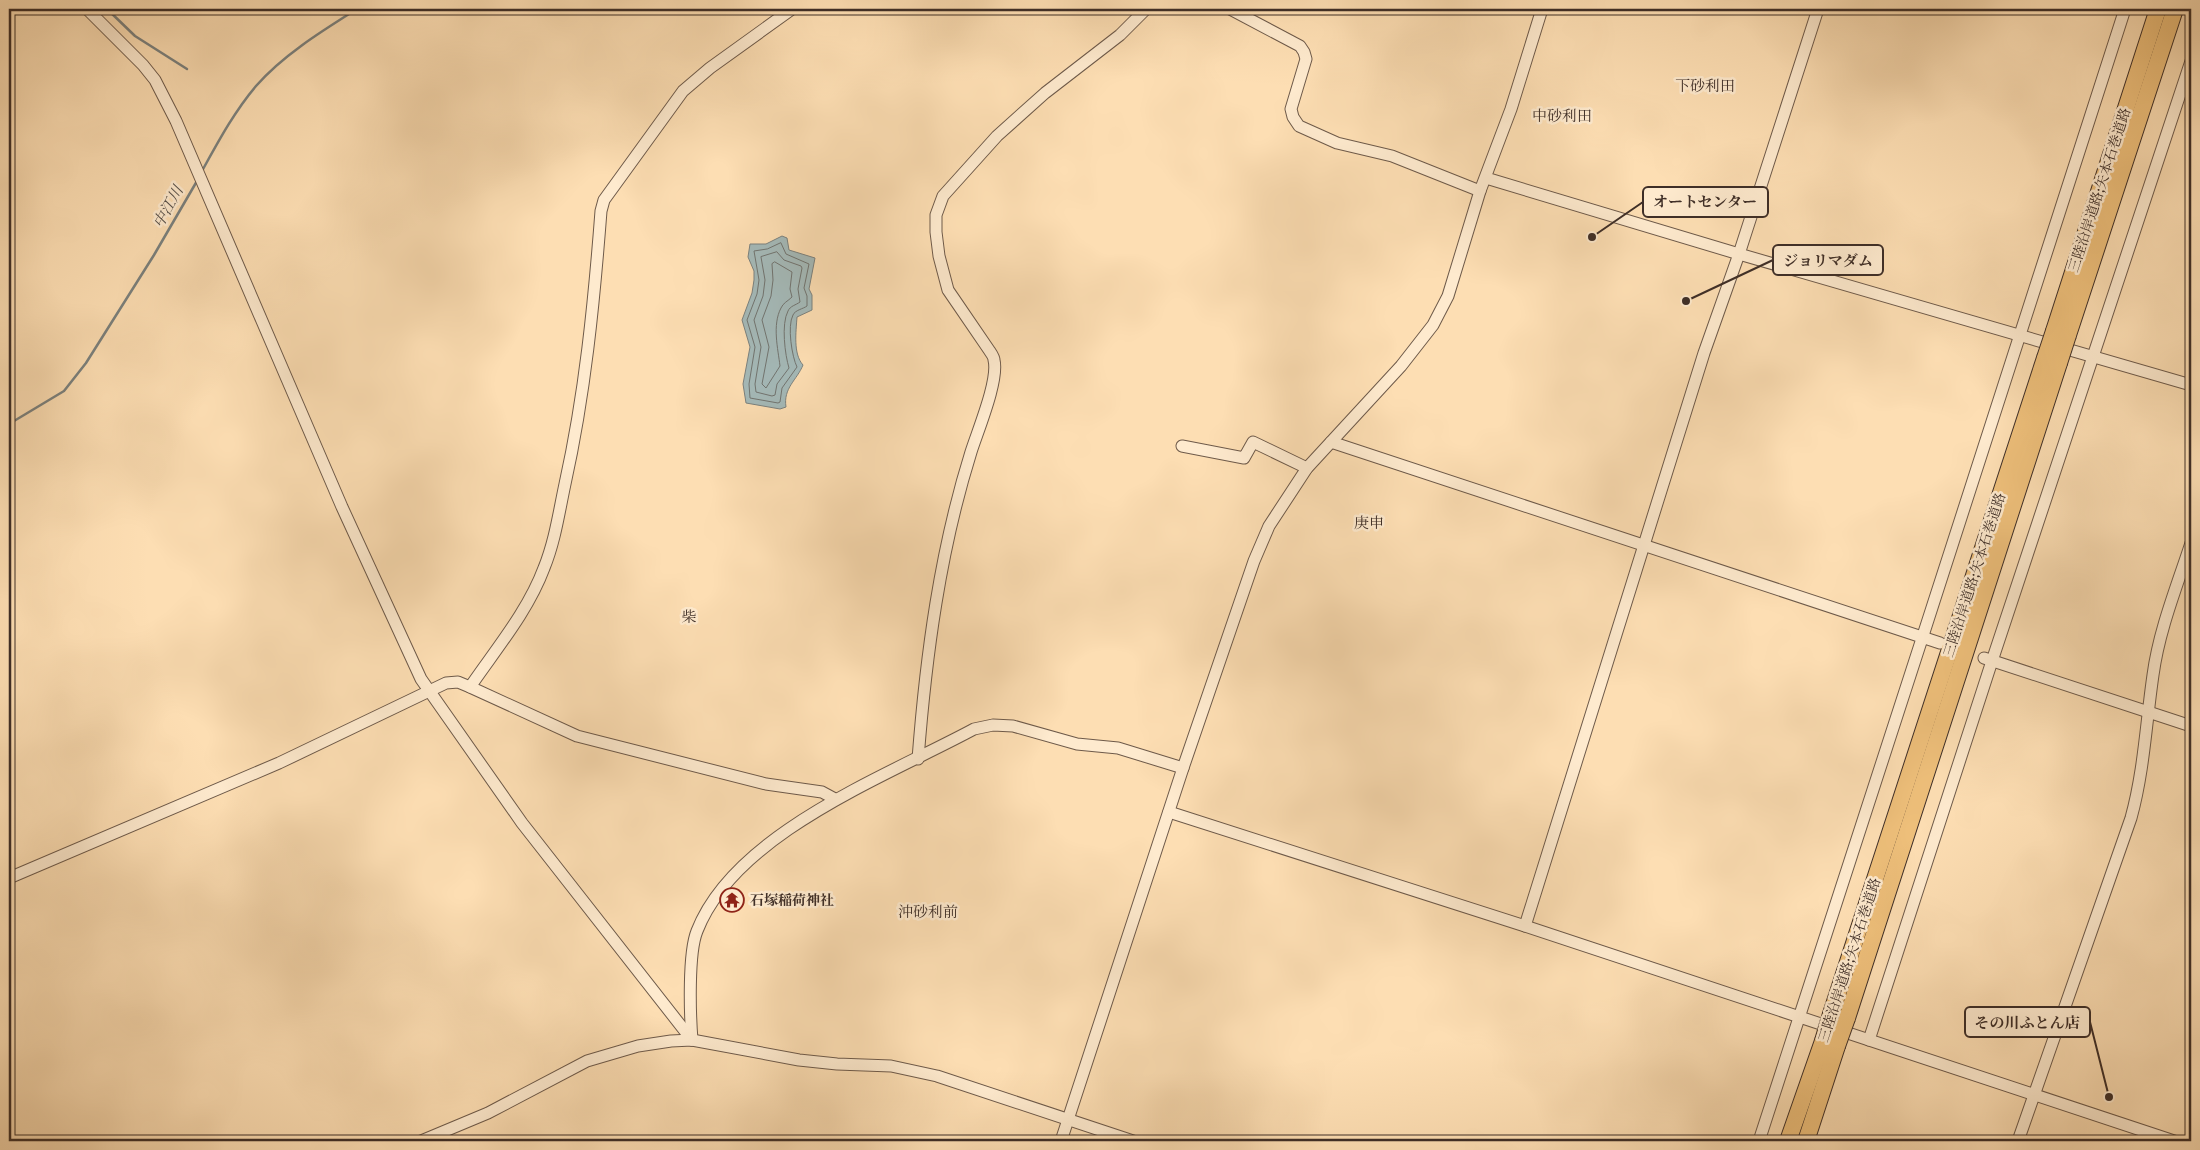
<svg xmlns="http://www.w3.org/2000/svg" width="2200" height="1150" font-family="'Libre Caslon Text','Noto Serif JP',serif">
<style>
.water{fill:#a4b9b8;stroke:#7b817e}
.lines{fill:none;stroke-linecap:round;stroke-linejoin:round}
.shore{stroke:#717470;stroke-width:1}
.stream{stroke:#7b817e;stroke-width:2.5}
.minor-casing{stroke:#6e5a4a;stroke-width:13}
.highway-casing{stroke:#3e2e27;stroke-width:18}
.minor{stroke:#feeace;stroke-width:11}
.highway{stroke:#eebf7a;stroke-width:16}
.highway-bridge-casing{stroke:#3e2e27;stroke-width:18;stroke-linecap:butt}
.highway-bridge{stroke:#eebf7a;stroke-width:16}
.labels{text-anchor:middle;stroke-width:5;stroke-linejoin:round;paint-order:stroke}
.street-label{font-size:14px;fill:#3e2e27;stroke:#feeace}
.poi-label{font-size:14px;font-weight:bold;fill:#3e2e27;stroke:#feeace;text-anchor:start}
.neighbourhood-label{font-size:15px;fill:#3e2e27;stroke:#feeace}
.water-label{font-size:15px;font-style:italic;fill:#58514b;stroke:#feeace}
.leader{fill:none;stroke:#3e2e27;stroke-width:2}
.callout-dot{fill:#3e2e27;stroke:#feeace;stroke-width:2}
.callout{fill:#feeace;stroke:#3e2e27;stroke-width:2}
.callout-label{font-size:15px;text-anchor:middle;font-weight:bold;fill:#3e2e27}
</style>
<rect width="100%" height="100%" fill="#fddeb3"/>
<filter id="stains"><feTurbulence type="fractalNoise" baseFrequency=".004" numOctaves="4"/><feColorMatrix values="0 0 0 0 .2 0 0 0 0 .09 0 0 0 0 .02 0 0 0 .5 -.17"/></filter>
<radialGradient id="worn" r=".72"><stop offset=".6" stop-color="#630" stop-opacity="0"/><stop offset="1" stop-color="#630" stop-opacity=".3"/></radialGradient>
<path class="water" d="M782,236l5,2 2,12 26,8 -6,31 3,6v15l-15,7c-1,15 -4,37 6,48 -6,15 -20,23 -17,42l-6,2 -34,-6 -3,-19 7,-37 -8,-27 10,-27 2,-13v-9l-6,-14 2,-13h16z"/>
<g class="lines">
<g class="shore">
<path d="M781,243l5,11 23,10 -5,24 3,8v10c-4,3 -12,4 -14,9 -6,11 -1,42 4,52l-15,21 -2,14 -2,1 -28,-5 -1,-14 6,-37 -8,-27 10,-26 2,-14 -5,-29 13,-2z"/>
<path d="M777,252l7,8 17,6 1,2 -4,21 2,13c-4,3 -10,4 -12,9 -7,13 -3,44 1,57l-12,16 -2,11 -3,1 -16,-4 -1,-8 6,-37 -7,-27 9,-24 2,-16 -4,-23z"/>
<path d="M775,262l17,10 -2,17 2,8c-4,4 -9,6 -11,11 -9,17 -3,41 -1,58l-14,22 -4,-4 7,-37 -7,-27 9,-24 2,-16 -1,-16z"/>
</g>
<g class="stream">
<polyline points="107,9 135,36 187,69"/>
<path d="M202,171c16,-29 32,-59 54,-85 27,-31 66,-55 101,-77"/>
<polyline points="9,424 64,391 86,363 154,255 197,181"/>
</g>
<g class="minor-casing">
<g id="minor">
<polyline points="87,9 143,65 155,80 176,121 342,507 421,679 522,823 692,1040"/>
<polyline points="1230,9 1300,46 1304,52 1306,59 1291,109 1293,117 1299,126 1337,143 1392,156 1480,191"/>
<polyline points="1486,178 1739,254 2191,385"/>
<polyline points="1331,442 1940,643"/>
<polyline points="1182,446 1244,458 1253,442 1307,468"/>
<polyline points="1984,658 2191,726"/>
<path d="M470,687c26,-38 58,-76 74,-119 11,-27 15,-56 21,-84 20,-90 29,-181 36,-273l3,-11 79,-109 27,-23 82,-59"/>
<path d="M918,759c8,-104 22,-208 53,-307 7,-22 28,-72 23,-92 0,-3 -3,-7 -5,-10l-41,-60 -9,-34 -3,-24v-17l7,-19 54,-60 48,-43 75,-58 26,-26"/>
<polyline points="1169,812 1525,926 2174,1141"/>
<polyline points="9,878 279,763 446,683 458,682 470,687 577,736 766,784 822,792 835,799"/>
<polyline points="1525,926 1704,353 1739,254 1818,9"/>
<path d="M692,1040c-2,-25 -4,-87 5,-109 38,-98 190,-155 277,-202l19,-4 20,1 64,18 41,4 65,20"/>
<polyline points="1869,1040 1992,661 2191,61"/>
<polyline points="421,1141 488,1113 587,1061 638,1046 671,1041 692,1040 799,1060 837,1064 891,1066 937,1076 1133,1141"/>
<polyline points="1061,1141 1183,768 1254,561 1269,526 1307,468 1401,366 1433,325 1448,296 1480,191 1511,109 1542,9"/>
<path d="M1759,1141c125,-376 242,-756 366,-1132"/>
<path d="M2018,1141l113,-323c13,-47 15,-95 22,-143 6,-45 24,-89 38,-132"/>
</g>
</g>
<g class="highway-casing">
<g id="highway">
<polyline points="2054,331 2158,9"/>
<polyline points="2068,335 2175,9"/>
<polyline points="1831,1014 2045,358"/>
<polyline points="1847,1018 2059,363"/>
<polyline points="1788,1141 1823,1041"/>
<polyline points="1806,1141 1837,1046"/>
</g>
</g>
<use href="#minor" class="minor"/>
<use href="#highway" class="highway"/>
<g class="highway-bridge-casing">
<g id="highway-bridge">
<polyline points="2045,358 2054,331"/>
<polyline points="2059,363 2068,335"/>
<polyline points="1823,1041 1831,1014"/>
<polyline points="1837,1046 1847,1018"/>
</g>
</g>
<use href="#highway-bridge" class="highway-bridge"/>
</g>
<defs>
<g id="temple-ring" transform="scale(1.25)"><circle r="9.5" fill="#feeace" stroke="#8f2418" stroke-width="1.5"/><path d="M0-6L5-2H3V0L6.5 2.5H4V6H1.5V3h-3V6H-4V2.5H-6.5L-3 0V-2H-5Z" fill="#8f2418"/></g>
</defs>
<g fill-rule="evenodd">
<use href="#temple-ring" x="732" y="900"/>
</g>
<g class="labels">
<g class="street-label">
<text transform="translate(2099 190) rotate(-72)" y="5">三陸沿岸道路;矢本石巻道路</text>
<text transform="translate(1974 575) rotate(-72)" y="5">三陸沿岸道路;矢本石巻道路</text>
<text transform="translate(1849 960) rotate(-72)" y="5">三陸沿岸道路;矢本石巻道路</text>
</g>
<g class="poi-label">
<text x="750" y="905">石塚稲荷神社</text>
</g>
<g class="neighbourhood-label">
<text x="1705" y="91">下砂利田</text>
<text x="1562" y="121">中砂利田</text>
<text x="1369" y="528">庚申</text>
<text x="689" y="622">柴</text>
<text x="928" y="917">沖砂利前</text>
</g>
<g class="water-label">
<text transform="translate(168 207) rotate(-61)" y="5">中江川</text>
</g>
</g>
<path class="leader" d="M1592 237L1643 202M1686 301L1773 260M2109 1097L2090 1022"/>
<g class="callout-dot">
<circle cx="1592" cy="237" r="5"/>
<circle cx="1686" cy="301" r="5"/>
<circle cx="2109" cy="1097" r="5"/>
</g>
<g class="callout">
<rect x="1643" y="187" width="125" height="30" rx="5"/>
<rect x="1773" y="245" width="110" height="30" rx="5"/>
<rect x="1965" y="1007" width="125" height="30" rx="5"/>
</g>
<g class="callout-label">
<text x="1705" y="207">オートセンター</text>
<text x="1828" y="266">ジョリマダム</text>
<text x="2027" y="1028">その川ふとん店</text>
</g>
<rect width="2200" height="1150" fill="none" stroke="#fddeb3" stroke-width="30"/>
<rect x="10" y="10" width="2180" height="1130" fill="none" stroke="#3e2e27" stroke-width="2.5"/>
<rect x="15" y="15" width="2170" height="1120" fill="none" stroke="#3e2e27"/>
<rect width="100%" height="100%" filter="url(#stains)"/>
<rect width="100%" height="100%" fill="url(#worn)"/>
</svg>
